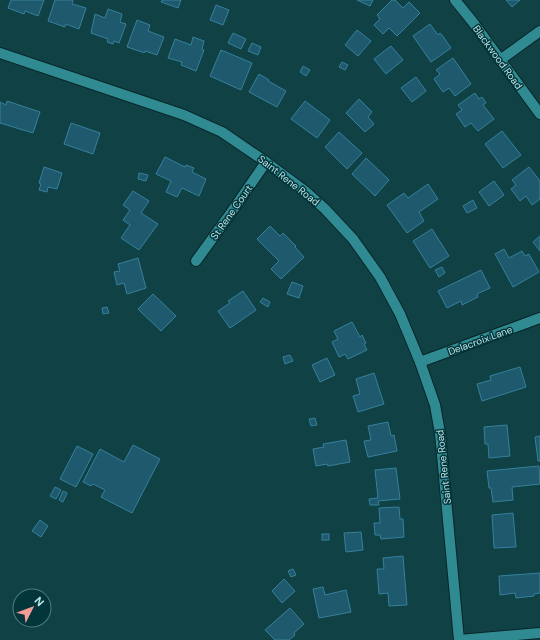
<svg xmlns="http://www.w3.org/2000/svg" width="540" height="640" font-family="'DM Sans',sans-serif">
<style>
.building{fill:#1f596d;stroke:#35819c}
.lines{fill:none;stroke-linecap:round;stroke-linejoin:round}
.street-casing{stroke:#092528;stroke-width:12}
.street{stroke:#2f8a92;stroke-width:10}
.labels{text-anchor:middle;stroke-width:3;stroke-linejoin:round;paint-order:stroke}
.street-label{font-size:10px;fill:#bde5e9;stroke:#02363b}
</style>
<rect width="100%" height="100%" fill="#104145"/>
<g class="building">
<polygon points="11,0 44,0 38,16 25,11 24,14 8,8"/>
<polygon points="55,0 73,0 72,4 86,8 79,29 66,24 65,27 48,21"/>
<polygon points="162,0 181,0 178,8 161,2"/>
<polygon points="357,0 373,0 370,6"/>
<polygon points="392,0 395,0 403,8 409,2 420,13 397,36 389,28 383,34 374,25 380,19 377,15"/>
<polygon points="506,0 520,0 512,7"/>
<polygon points="216,5 229,10 223,25 210,20"/>
<polygon points="108,9 122,14 120,22 126,24 119,43 114,41 113,44 107,42 108,39 91,33 95,14 105,18"/>
<polygon points="137,20 150,25 148,31 164,37 157,55 145,51 144,53 142,52 127,47"/>
<polygon points="430,24 438,35 440,33 442,35 451,48 431,62 413,36"/>
<polygon points="357,30 371,41 358,56 345,45"/>
<polygon points="233,33 246,39 241,49 228,43"/>
<polygon points="193,37 204,41 202,49 204,50 196,71 181,65 182,62 168,58 175,39 191,45"/>
<polygon points="252,43 261,47 258,55 248,51"/>
<polygon points="391,46 403,60 386,74 374,59"/>
<polygon points="221,50 252,63 241,90 210,76"/>
<polygon points="453,58 471,84 455,96 449,88 443,92 434,79 440,74 436,70"/>
<polygon points="342,62 348,65 345,70 339,67"/>
<polygon points="303,66 310,70 306,76 300,72"/>
<polygon points="259,74 269,80 268,81 286,91 277,107 249,92"/>
<polygon points="416,77 426,91 412,102 401,88"/>
<polygon points="475,93 479,99 482,97 486,103 483,105 494,119 478,131 471,123 465,127 456,114 462,110 458,105"/>
<polygon points="359,99 372,112 368,117 374,124 365,132 346,113"/>
<polygon points="7,101 40,112 33,133 0,123 0,102 6,105"/>
<polygon points="305,101 330,120 317,138 291,119"/>
<polygon points="71,123 100,133 93,154 64,144"/>
<polygon points="502,131 521,155 503,168 485,144"/>
<polygon points="339,132 362,153 347,169 325,147"/>
<polygon points="165,157 185,167 186,165 194,168 192,172 206,179 199,196 182,188 177,197 166,192 171,181 156,174"/>
<polygon points="366,158 389,180 375,196 352,174"/>
<polygon points="44,167 62,173 57,189 48,187 47,192 39,190 41,184 39,183"/>
<polygon points="529,167 540,181 540,199 532,205 526,196 520,201 511,189 516,185 512,180"/>
<polygon points="139,173 148,175 146,181 138,179"/>
<polygon points="494,181 504,195 489,206 479,192"/>
<polygon points="428,184 438,199 419,212 424,221 407,233 387,205 404,193 408,198"/>
<polygon points="133,191 149,201 141,213 158,224 139,250 121,238 130,225 123,220 130,210 123,205"/>
<polygon points="473,200 477,208 467,213 463,206"/>
<polygon points="270,226 280,236 283,233 296,246 295,247 304,257 281,279 271,269 279,261 257,239"/>
<polygon points="432,229 449,256 430,268 413,241"/>
<polygon points="540,236 540,251 533,242"/>
<polygon points="504,249 509,258 522,251 525,256 529,254 539,272 513,287 495,254"/>
<polygon points="138,258 146,288 127,294 124,283 117,285 114,272 120,271 118,264"/>
<polygon points="442,267 445,273 439,277 435,270"/>
<polygon points="481,270 490,288 477,294 478,297 462,305 461,301 447,308 438,291"/>
<polygon points="292,282 303,286 299,298 287,294"/>
<polygon points="243,291 256,310 230,328 218,311 230,303 228,301"/>
<polygon points="153,294 176,316 161,331 138,309"/>
<polygon points="263,298 270,302 268,307 260,302"/>
<polygon points="107,307 109,313 103,314 102,308"/>
<polygon points="352,322 360,337 362,335 366,343 364,344 367,350 348,359 345,354 339,357 332,342 338,339 334,331"/>
<polygon points="290,355 293,361 285,364 283,357"/>
<polygon points="327,358 335,375 320,382 312,365"/>
<polygon points="520,367 526,387 482,401 477,384 491,380 490,376"/>
<polygon points="374,373 384,404 358,412 353,396 360,394 356,379"/>
<polygon points="315,418 317,425 311,426 309,419"/>
<polygon points="388,422 391,436 394,435 397,451 368,457 364,441 371,440 368,426"/>
<polygon points="507,425 510,456 489,458 488,444 485,444 484,427"/>
<polygon points="540,436 540,461 538,461 535,437"/>
<polygon points="346,440 350,462 328,466 327,464 316,466 313,449 324,447 323,444"/>
<polygon points="133,445 160,459 132,513 101,497 105,490 93,484 91,486 83,482 100,449 124,462"/>
<polygon points="77,446 93,454 76,487 60,479"/>
<polygon points="539,466 540,484 512,487 513,500 493,502 491,488 489,488 487,471"/>
<polygon points="396,468 400,499 378,501 379,505 370,505 369,499 378,498 375,470"/>
<polygon points="55,487 61,490 56,499 50,496"/>
<polygon points="63,491 67,493 63,502 59,500"/>
<polygon points="399,507 400,519 403,519 404,537 381,539 380,535 375,535 374,523 380,523 379,508"/>
<polygon points="513,513 516,547 494,548 492,515"/>
<polygon points="40,520 48,526 41,537 32,531"/>
<polygon points="361,532 363,550 346,552 344,533"/>
<rect x="322" y="534" width="7" height="6"/>
<polygon points="403,556 407,605 389,606 388,593 379,594 377,569 384,569 383,558"/>
<polygon points="293,569 296,575 291,577 288,571"/>
<polygon points="540,573 540,593 534,594 534,596 516,598 515,593 500,595 499,576"/>
<polygon points="284,579 295,591 282,603 272,591"/>
<polygon points="323,587 325,595 346,590 351,612 319,618 313,589"/>
<polygon points="290,608 304,624 294,633 295,635 289,640 275,640 265,630"/>
</g>
<g class="lines">
<g class="street-casing">
<g id="street">
<polyline points="455,0 472,21 540,114"/>
<polyline points="0,53 184,115 222,132 266,162 305,191 325,209 353,239 380,277 400,314 420,362 435,405 440,433 459,640"/>
<polyline points="500,60 540,31"/>
<polyline points="196,261 228,217 266,162"/>
<polyline points="420,362 540,318"/>
<polyline points="459,640 540,633"/>
</g>
</g>
<use href="#street" class="street"/>
</g>
<g class="labels">
<g class="street-label">
<text transform="translate(498 57) rotate(54)" y="4">Blackwood Road</text>
<text transform="translate(289 180) rotate(38)" y="4">Saint Rene Road</text>
<text transform="translate(231 212) rotate(-55)" y="4">St Rene Court</text>
<text transform="translate(480 340) rotate(-20)" y="4">Delacroix Lane</text>
<text transform="translate(443 467) rotate(-96)" y="4">Saint Rene Road</text>
</g>
</g>
<g transform="translate(32 608) rotate(48)"><circle r="19" fill="#02363b" stroke="#4d7c81"/>
<path d="M0-3L7 15L0 10L-7 15Z" fill="#f59c96"/>
<text y="-6" font-size="11" font-weight="bold" text-anchor="middle" fill="#bde5e9">N</text>
</g>
</svg>
